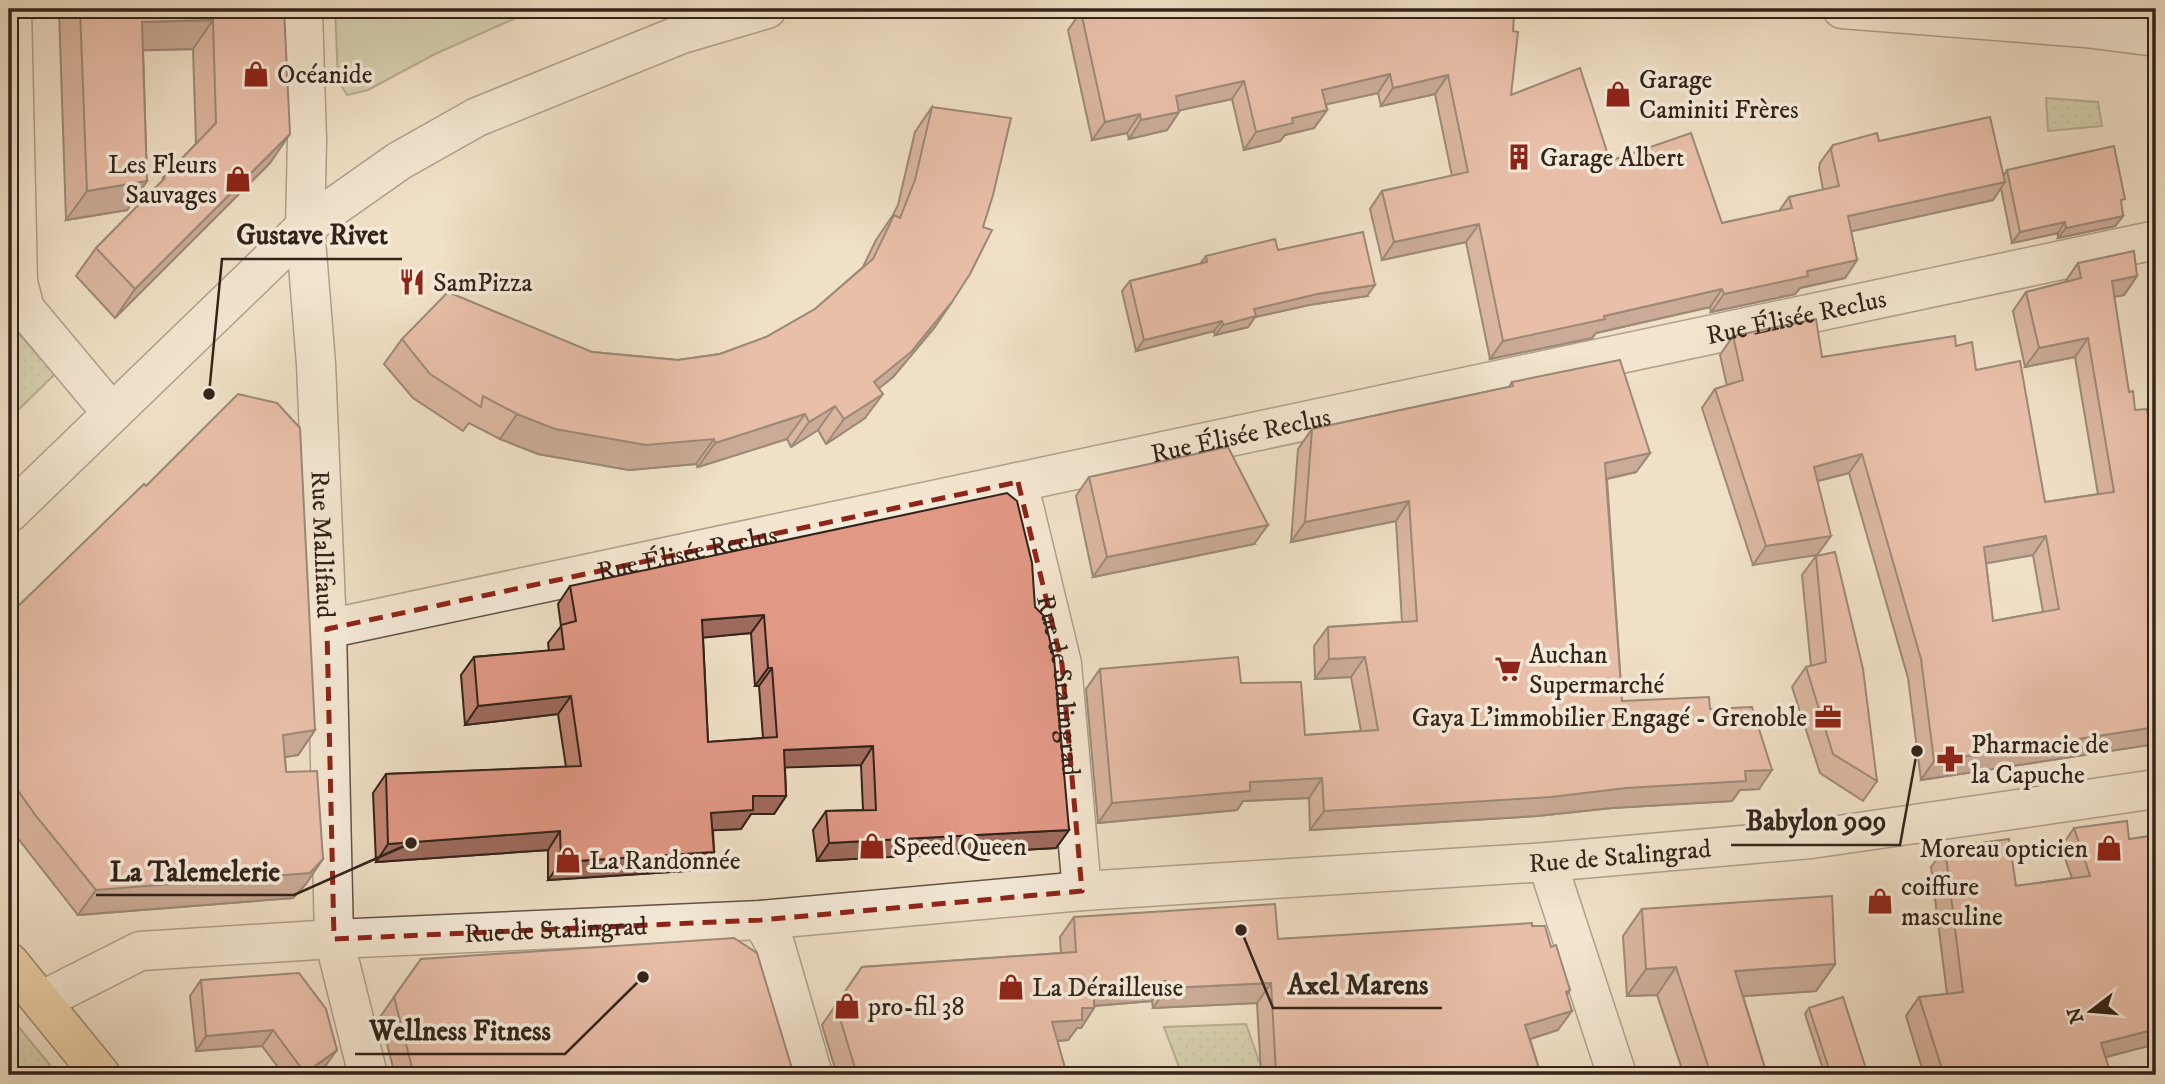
<svg xmlns="http://www.w3.org/2000/svg" width="2165" height="1084" font-family="'IM FELL DW Pica',serif">
<style>
.grass{fill:url(#grass-dots);stroke:#767258;stroke-width:2}
.park{fill:#b9c295;stroke:#767258;stroke-width:2}
.lines{fill:none;stroke-linecap:round;stroke-linejoin:round}
.minor-casing{stroke:#625245;stroke-width:41}
.major-casing{stroke:#33231a;stroke-width:41}
.minor{stroke:#f5ebda;stroke-width:38}
.major{stroke:#e8c083;stroke-width:38}
.wall{fill:#c28372;stroke:#33231a;stroke-width:2;fill-rule:evenodd}
.shaded-wall{fill:#9e6a5d;stroke:#33231a;stroke-width:2}
.building{fill:#e19885;stroke:#33231a;stroke-width:2;fill-rule:evenodd}
.marked{fill:none;stroke:#8f2418;stroke-width:5;stroke-dasharray:14 9;stroke-linejoin:round}
.labels{text-anchor:middle;stroke-width:7;stroke-linejoin:round;paint-order:stroke}
.poi-label{font-size:26px;fill:#33231a;stroke:#f5ebda;text-anchor:start}
.street-label{font-size:26px;fill:#33231a;stroke:#f5ebda}
.leader{fill:none;stroke:#33231a;stroke-width:2.5}
.callout-dot{fill:#33231a;stroke:#f5ebda;stroke-width:2.5}
.callout-label{font-size:28px;text-anchor:middle;font-weight:bold;fill:#33231a;stroke:#f5ebda;stroke-width:7;stroke-linejoin:round;paint-order:stroke}
</style>
<defs>
<pattern id="grass-dots" width="8" height="8" patternUnits="userSpaceOnUse" patternTransform="scale(1.75)"><rect width="8" height="8" fill="#b9c295"/><path d="M2 2h.1M6 6h.1" fill="none" stroke="#a0a680" stroke-width="1.8" stroke-linecap="round"/></pattern>
</defs>
<rect width="100%" height="100%" fill="#f0e0c6"/>
<filter id="stains"><feTurbulence type="fractalNoise" baseFrequency=".00286" numOctaves="4"/><feColorMatrix values="0 0 0 0 .2 0 0 0 0 .09 0 0 0 0 .02 0 0 0 .5 -.17"/></filter>
<radialGradient id="worn" r=".72"><stop offset=".6" stop-color="#630" stop-opacity="0"/><stop offset="1" stop-color="#630" stop-opacity=".3"/></radialGradient>
<g class="grass">
<polygon points="2046,98 2098,102 2102,126 2048,131"/>
<polygon points="9,323 55,374 9,419"/>
<polygon points="9,1015 58,1075 9,1075"/>
<polygon points="1246,1024 1264,1075 1182,1075 1164,1027"/>
</g>
<polygon class="park" points="335,9 536,9 435,54 368,90 347,95 338,80"/>
<g class="lines">
<g class="minor-casing">
<g id="minor">
<polyline points="12,9 18,282 25,309 112,413"/>
<path id="s1" d="M303,9l4,132 -2,86 11,137 11,265 7,310 34,136"/>
<polyline points="1842,9 2085,28 2156,37"/>
<path id="s2" d="M1018,482l44,182 20,227"/>
<polyline points="9,513 305,227 399,161 477,117 682,34 767,9"/>
<path id="s3" d="M327,629l1829,-389"/>
<polyline points="1547,862 1617,1075"/>
<polyline points="761,920 775,944 813,1075"/>
<path id="s4" d="M41,1001l99,-50 194,-12 427,-19 321,-29 465,-29 264,-23 345,-50"/>
</g>
</g>
<g class="major-casing">
<polyline id="major" points="9,962 101,1075"/>
</g>
<use href="#minor" class="minor"/>
<use href="#major" class="major"/>
</g>
<g class="wall">
<polygon points="59,9 284,9 270,163 115,318 76,276 96,248 157,187 196,144 193,49 143,50 147,181 127,210 66,220"/>
<polygon points="1081,12 1513,31 1511,95 1610,161 1722,223 1779,211 1789,197 1823,190 1819,168 1820,163 1833,145 1879,141 2004,175 2007,170 2121,205 2123,216 2115,226 2058,238 2058,233 2012,243 2001,188 1993,200 1851,231 1857,260 1845,278 1800,288 1795,294 1711,312 1710,307 1596,333 1592,338 1490,359 1466,242 1382,260 1370,209 1382,191 1452,176 1435,94 1381,106 1378,93 1326,104 1327,110 1314,128 1285,135 1280,141 1244,150 1232,99 1179,110 1179,112 1167,130 1129,139 1127,133 1092,140 1068,30"/>
<polygon points="932,107 935,327 893,377 879,388 865,418 826,444 818,430 791,447 787,439 698,467 696,464 629,470 538,454 500,439 469,423 463,431 413,398 384,364 402,339 592,352 678,360 720,354 766,337 815,309 863,267 876,240 893,215 898,205 915,132"/>
<polygon points="1278,250 1367,296 1309,305 1255,317 1248,327 1215,335 1214,331 1136,351 1122,291 1130,281 1200,264 1206,256"/>
<path d="M2078,263l59,13 -13,19 -10,1 42,448 -235,36 -13,-102 -59,-205 -31,8 -65,84 -51,-157 13,-19 12,-3 -7,-31 13,-19 89,21 134,-11 20,24 69,132 53,-8 -23,-137 -50,10 -12,-56 13,-19 39,-10zM2033,555l10,57 -50,9 -7,-58z"/>
<polygon points="1512,382 1650,453 1636,472 1607,479 1622,701 1710,709 1759,789 1740,790 1732,801 1612,808 1537,816 1310,830 1309,798 1243,801 1237,810 1098,823 1086,689 1100,669 1241,683 1305,735 1361,731 1351,677 1315,679 1314,646 1328,627 1402,622 1396,521 1291,542 1298,449 1312,429 1509,387"/>
<polygon points="1089,477 1254,544 1093,577 1076,496"/>
<polygon points="146,486 315,730 298,755 285,757 286,772 306,884 293,898 78,915 9,827 9,615"/>
<polygon points="1816,556 1877,781 1863,801 1820,773 1792,687 1806,667 1811,666 1802,575"/>
<path d="M570,586l465,21 34,223 -13,18 -239,13 -4,-31 13,-19 37,-1 -2,-45 -76,2 1,29 -12,18h-23l-10,15 -28,1 1,22 -13,18 -153,10v-30l-172,12 -3,-69 13,-19 180,-7 -8,-53 -93,11 -4,-50 13,-18 75,-6 -1,-8 13,-17 -3,-22zM751,633l4,53h4l4,52 -55,4 -5,-105z"/>
<polygon points="2074,828 2129,839 2156,1044 2105,1057 2111,1075 1924,1075 1906,1016 1919,997 1947,994 1931,867 1945,848 2016,886 2072,878 2061,847"/>
<polygon points="1642,909 1835,964 1816,991 1743,996 1767,1075 1684,1075 1657,995 1627,996 1623,936"/>
<polygon points="1074,917 1278,939 1532,926 1551,947 1570,990 1567,995 1558,1030 1530,1039 1541,1075 1261,1073 1257,1003 1153,1008 1152,1001 1094,1006 1094,1008 1081,1028 1077,1028 1068,1040 1057,1041 1067,1075 837,1075 822,1025 862,967 1061,953 1060,937"/>
<polygon points="421,959 794,1075 395,1075 380,1017"/>
<polygon points="201,980 326,1065 312,1075 284,1075 262,1046 196,1051 190,996"/>
<polygon points="1809,1008 1868,1075 1825,1075 1805,1014"/>
</g>
<g class="shaded-wall">
<polygon points="213,20 193,49 122,51 142,22"/>
<polygon points="1390,74 1378,93 1310,108 1322,90"/>
<polygon points="1448,75 1435,94 1381,106 1393,88"/>
<polygon points="1244,81 1232,99 1163,114 1176,96"/>
<polygon points="1327,110 1314,128 1285,135 1280,141 1244,150 1256,132 1292,118"/>
<polygon points="1179,112 1167,130 1129,139 1141,120"/>
<polygon points="1140,114 1127,133 1092,140 1105,122"/>
<polygon points="290,134 270,163 115,318 135,289"/>
<polygon points="147,181 127,210 66,220 87,191"/>
<polygon points="2005,182 1993,200 1835,235 1848,216"/>
<polygon points="2123,216 2115,226 2058,238 2066,228"/>
<polygon points="2065,222 2058,233 2012,243 2020,232"/>
<polygon points="1479,224 1466,242 1382,260 1394,242"/>
<polygon points="1857,260 1845,278 1800,288 1795,294 1711,312 1724,294 1807,271"/>
<polygon points="2137,276 2124,295 2099,300 2112,281"/>
<polygon points="1375,285 1367,296 1309,305 1255,317 1248,327 1215,335 1223,325 1254,309 1317,294"/>
<polygon points="1722,289 1710,307 1596,333 1592,338 1490,359 1503,341 1604,316"/>
<polygon points="952,302 935,327 893,377 856,407 874,382"/>
<polygon points="1222,321 1214,331 1136,351 1144,340"/>
<polygon points="2088,338 2075,357 2025,367 2039,348"/>
<polygon points="883,394 865,418 826,444 844,419"/>
<polygon points="835,406 818,430 791,447 809,422"/>
<polygon points="517,414 714,439 696,464 629,470 538,454 500,439"/>
<polygon points="805,414 787,439 698,467 715,443"/>
<polygon points="1650,453 1636,472 1592,482 1605,463"/>
<polygon points="1862,454 1849,473 1801,485 1814,467"/>
<polygon points="1409,501 1396,521 1291,542 1305,522"/>
<polygon points="1268,525 1254,544 1093,577 1107,557"/>
<polygon points="1831,536 1817,555 1753,565 1766,546"/>
<polygon points="2046,536 2033,555 1971,566 1984,547"/>
<polygon points="764,615 751,633 689,639 702,620"/>
<polygon points="1365,657 1351,677 1315,679 1329,659"/>
<polygon points="768,668 772,668 759,686 755,686"/>
<polygon points="571,696 558,714 465,725 478,706"/>
<polygon points="2156,727 2156,744 1921,780 1934,761"/>
<polygon points="315,730 298,755 265,760 283,735"/>
<polygon points="873,746 861,765 771,768 784,750"/>
<polygon points="1772,770 1759,789 1740,790 1732,801 1612,808 1537,816 1310,830 1324,811 1745,771"/>
<polygon points="1322,778 1309,798 1243,801 1237,810 1098,823 1112,803 1250,782"/>
<polygon points="753,796 786,796 774,814 751,814 741,829 699,831 711,813"/>
<polygon points="1069,830 1056,848 817,861 829,843"/>
<polygon points="560,831 548,850 376,862 388,844"/>
<polygon points="714,852 701,870 548,880 561,862"/>
<polygon points="323,859 306,884 293,898 78,915 96,890"/>
<polygon points="1835,964 1816,991 1716,998 1735,971"/>
<polygon points="1676,967 1657,995 1627,996 1646,969"/>
<polygon points="1166,981 1152,1001 1080,1007 1094,987"/>
<polygon points="1271,983 1257,1003 1153,1008 1167,988"/>
<polygon points="1082,1008 1094,1008 1081,1028 1077,1028 1068,1040 1039,1042 1052,1022"/>
<polygon points="1572,1011 1558,1030 1511,1045 1525,1025"/>
<polygon points="2156,1029 2156,1044 2087,1062 2101,1043"/>
<polygon points="273,1030 262,1046 196,1051 206,1036"/>
<polygon points="337,1050 326,1065 312,1075 303,1075"/>
</g>
<g class="building">
<polygon points="80,9 284,9 290,134 135,289 96,248 165,178 162,179 216,123 213,20 142,22 147,181 87,191"/>
<polygon points="1103,9 1464,9 1514,14 1513,31 1518,32 1511,95 1580,68 1610,161 1691,133 1722,223 1792,208 1789,197 1839,186 1831,150 1833,145 1877,133 1879,141 1990,117 2005,182 1848,216 1857,260 1807,271 1808,276 1724,294 1722,289 1604,316 1605,319 1503,341 1479,224 1394,242 1382,191 1468,172 1448,75 1393,88 1390,74 1322,90 1327,110 1292,118 1293,123 1256,132 1244,81 1176,96 1179,112 1141,120 1140,114 1105,122 1081,12"/>
<polygon points="932,107 1011,118 993,195 983,227 992,230 970,274 952,302 911,352 874,382 883,394 844,419 835,406 809,422 805,414 715,443 714,439 646,445 555,429 517,414 483,396 481,407 430,374 402,339 448,292 592,352 678,360 720,354 766,337 815,309 873,259 894,215 900,218 915,180"/>
<polygon points="2114,146 2125,199 2121,200 2123,216 2066,228 2065,222 2020,232 2007,170"/>
<polygon points="1363,232 1375,285 1317,294 1254,309 1256,316 1223,325 1222,321 1144,340 1130,281 1207,262 1206,256 1275,239 1278,250"/>
<path d="M2134,251l3,25 -25,5 17,111 4,-1 2,19 12,-1 9,58v260l-222,34 -13,-102 -59,-205 -48,13 17,69 -65,10 -51,-157 28,-9 -10,-44 83,-17 6,38 133,-21 1,10 16,-4 4,28 44,-9 25,141 69,-10 -26,-154 -49,10 -13,-56 55,-14 -3,-15zM2046,536l13,73 -66,12 -9,-74z"/>
<polygon points="1620,360 1650,453 1605,463 1622,701 1709,697 1710,709 1752,707 1772,770 1745,771 1746,781 1626,788 1551,797 1324,811 1322,778 1250,782 1250,791 1112,803 1100,669 1238,657 1241,683 1301,682 1305,735 1378,730 1365,657 1329,659 1328,627 1417,621 1409,501 1305,522 1312,429 1513,386 1512,382"/>
<polygon points="238,394 277,403 300,428 315,730 283,735 286,772 317,771 323,859 310,873 96,890 36,816 9,778 9,615 144,484 146,486"/>
<polygon points="1228,447 1268,525 1107,557 1089,477"/>
<path d="M1007,493l10,8 15,62 3,44 9,9 10,42 15,172 -240,13 -3,-32 50,-1 -3,-64 -89,4 2,46h-33v14l-42,3 3,39 -153,10 -1,-31 -172,13 -2,-70 195,-8 -10,-70 -93,10 -4,-49 90,-8 -3,-24 15,-4 -6,-35zM764,615l4,53h4l5,69 -69,5 -6,-122z"/>
<polygon points="1835,552 1863,669 1877,781 1833,754 1806,667 1826,662 1816,556"/>
<polygon points="2127,821 2129,839 2156,835 2156,1029 2101,1043 2111,1075 1944,1075 1919,997 1963,992 1945,848 2009,839 2016,886 2090,876 2074,828"/>
<polygon points="1832,896 1835,964 1735,971 1767,1075 1711,1075 1676,967 1646,969 1642,909"/>
<polygon points="1275,904 1278,939 1532,923 1532,926 1545,926 1551,947 1556,945 1570,990 1566,992 1572,1011 1525,1025 1541,1075 1225,1075 1276,1072 1271,983 1167,988 1166,981 1094,987 1094,1008 1082,1008 1082,1020 1052,1022 1067,1075 857,1075 836,1005 862,967 1076,952 1074,917"/>
<polygon points="734,938 757,953 794,1075 414,1075 394,997 421,959"/>
<polygon points="299,973 326,1009 337,1050 305,1073 273,1030 206,1036 201,980"/>
<polygon points="1843,997 1868,1075 1831,1075 1809,1008"/>
</g>
<path d="M0 0H2165V1084H0ZM1018,482l44,182 20,227 -321,29 -427,19 -7,-310z" fill="#f0e0c6" fill-opacity=".55" fill-rule="evenodd"/>
<path class="marked" d="M1018,482l44,182 20,227 -321,29 -427,19 -7,-310z"/>
<defs>
<g id="shop-bare" transform="scale(2.1)"><path d="M-5-2.5h2.3a2.7 3.5 0 0 1 5.4 0H5L5.5 6h-11ZM-1.5-2.5h3a1.5 2.3 0 0 0-3 0Z" fill="#8f2418" stroke="#f5ebda" stroke-width="2.5" paint-order="stroke"/></g>
<g id="building-bare" transform="scale(2.1)"><path d="M-4-6H4V6H1V3H-1V6H-4ZM-2.5-4.3h1.7v1.8h-1.7ZM.8-4.3h1.7v1.8H.8ZM-2.5-1h1.7V.8h-1.7ZM.8-1h1.7V.8H.8Z" fill="#8f2418" stroke="#f5ebda" stroke-width="2.5" paint-order="stroke"/></g>
<g id="restaurant-bare" transform="scale(2.1)"><path d="M-5-6h1v4h1v-4h1v4h1v-4h1v5L-1.5 .5V6h-2V.5L-5-1ZM5-6V6H3V1.5H1.5Q1.5-4 5-6Z" fill="#8f2418" stroke="#f5ebda" stroke-width="2.5" paint-order="stroke"/></g>
<g id="supermarket-bare" transform="scale(2.1)"><path d="M-6-5.5h2.5l.6 2H6L4.5 2H-2.5L-4.4-4H-6ZM-1.5 3.2a1.3 1.3 0 1 0 .1 0ZM3 3.2a1.3 1.3 0 1 0 .1 0Z" fill="#8f2418" stroke="#f5ebda" stroke-width="2.5" paint-order="stroke"/></g>
<g id="office-bare" transform="scale(2.1)"><path d="M-6-3h4V-5.5h4V-3h4V5H-6ZM-1-4.5V-3h2v-1.5ZM-6 0V1H6V0Z" fill="#8f2418" stroke="#f5ebda" stroke-width="2.5" paint-order="stroke"/></g>
<g id="pharmacy-bare" transform="scale(2.1)"><path d="M-2-6h4v4h4v4h-4v4h-4v-4h-4v-4h4Z" fill="#8f2418" stroke="#f5ebda" stroke-width="2.5" paint-order="stroke"/></g>
</defs>
<g fill-rule="evenodd">
<use href="#shop-bare" x="256" y="74"/>
<use href="#shop-bare" x="1618" y="94"/>
<use href="#building-bare" x="1519" y="157"/>
<use href="#shop-bare" x="238" y="179"/>
<use href="#restaurant-bare" x="412" y="282"/>
<use href="#supermarket-bare" x="1508" y="669"/>
<use href="#office-bare" x="1828" y="717"/>
<use href="#pharmacy-bare" x="1950" y="759"/>
<use href="#shop-bare" x="872" y="846"/>
<use href="#shop-bare" x="2109" y="848"/>
<use href="#shop-bare" x="568" y="860"/>
<use href="#shop-bare" x="1880" y="901"/>
<use href="#shop-bare" x="1011" y="987"/>
<use href="#shop-bare" x="847" y="1006"/>
</g>
<g class="labels">
<g class="poi-label">
<text x="277" y="83">Océanide</text>
<text x="1639" y="88">Garage<tspan x="1639" dy="30">Caminiti Frères</tspan></text>
<text x="1540" y="166">Garage Albert</text>
<text x="217" y="173" text-anchor="end">Les Fleurs<tspan x="217" dy="30">Sauvages</tspan></text>
<text x="433" y="291">SamPizza</text>
<text x="1529" y="663">Auchan<tspan x="1529" dy="30">Supermarché</tspan></text>
<text x="1807" y="726" text-anchor="end">Gaya L'immobilier Engagé - Grenoble</text>
<text x="1971" y="753">Pharmacie de<tspan x="1971" dy="30">la Capuche</tspan></text>
<text x="893" y="855">Speed Queen</text>
<text x="2088" y="857" text-anchor="end">Moreau opticien</text>
<text x="589" y="869">La Randonnée</text>
<text x="1901" y="895">coiffure<tspan x="1901" dy="30">masculine</tspan></text>
<text x="1032" y="996">La Dérailleuse</text>
<text x="868" y="1015">pro-fil 38</text>
</g>
<g class="street-label">
<text dy="9" stroke="none"><textPath href="#s3" startOffset="1502">Rue Élisée Reclus</textPath></text>
<text dy="9" stroke="none"><textPath href="#s3" startOffset="934">Rue Élisée Reclus</textPath></text>
<text dy="9" stroke="none"><textPath href="#s1" startOffset="536">Rue Mallifaud</textPath></text>
<text dy="9" stroke="none"><textPath href="#s3" startOffset="368">Rue Élisée Reclus</textPath></text>
<text dy="9" stroke="none"><textPath href="#s2" startOffset="208">Rue de Stalingrad</textPath></text>
<text dy="9" stroke="none"><textPath href="#s4" startOffset="1594">Rue de Stalingrad</textPath></text>
<text dy="9" stroke="none"><textPath href="#s4" startOffset="527">Rue de Stalingrad</textPath></text>
</g>
</g>
<path class="leader" d="M209 394L222 259H402M1917 751L1900 845H1731M411 843L294 895H96M1241 930L1273 1008H1442M643 977L565 1054H355"/>
<g class="callout-dot">
<circle cx="209" cy="394" r="7"/>
<circle cx="1917" cy="751" r="7"/>
<circle cx="411" cy="843" r="7"/>
<circle cx="1241" cy="930" r="7"/>
<circle cx="643" cy="977" r="7"/>
</g>
<g class="callout-label">
<text x="312" y="244">Gustave Rivet</text>
<text x="1816" y="830">Babylon 909</text>
<text x="195" y="881">La Talemelerie</text>
<text x="1358" y="994">Axel Marens</text>
<text x="460" y="1040">Wellness Fitness</text>
</g>
<rect width="2165" height="1084" fill="none" stroke="#f0e0c6" stroke-width="35"/>
<rect x="10" y="10" width="2144" height="1063" fill="none" stroke="#33231a" stroke-width="3.5"/>
<rect x="18" y="18" width="2130" height="1049" fill="none" stroke="#33231a" stroke-width="2"/>
<g transform="translate(2091 1011) rotate(254)" stroke="#f5ebda" stroke-width="5" paint-order="stroke">
<path d="M0-5L12 26L0 18L-12 26Z" fill="#33231a"/>
<text y="-10" font-size="19" font-weight="bold" text-anchor="middle" fill="#33231a">N</text>
</g>
<rect width="100%" height="100%" filter="url(#stains)"/>
<rect width="100%" height="100%" fill="url(#worn)"/>
</svg>
